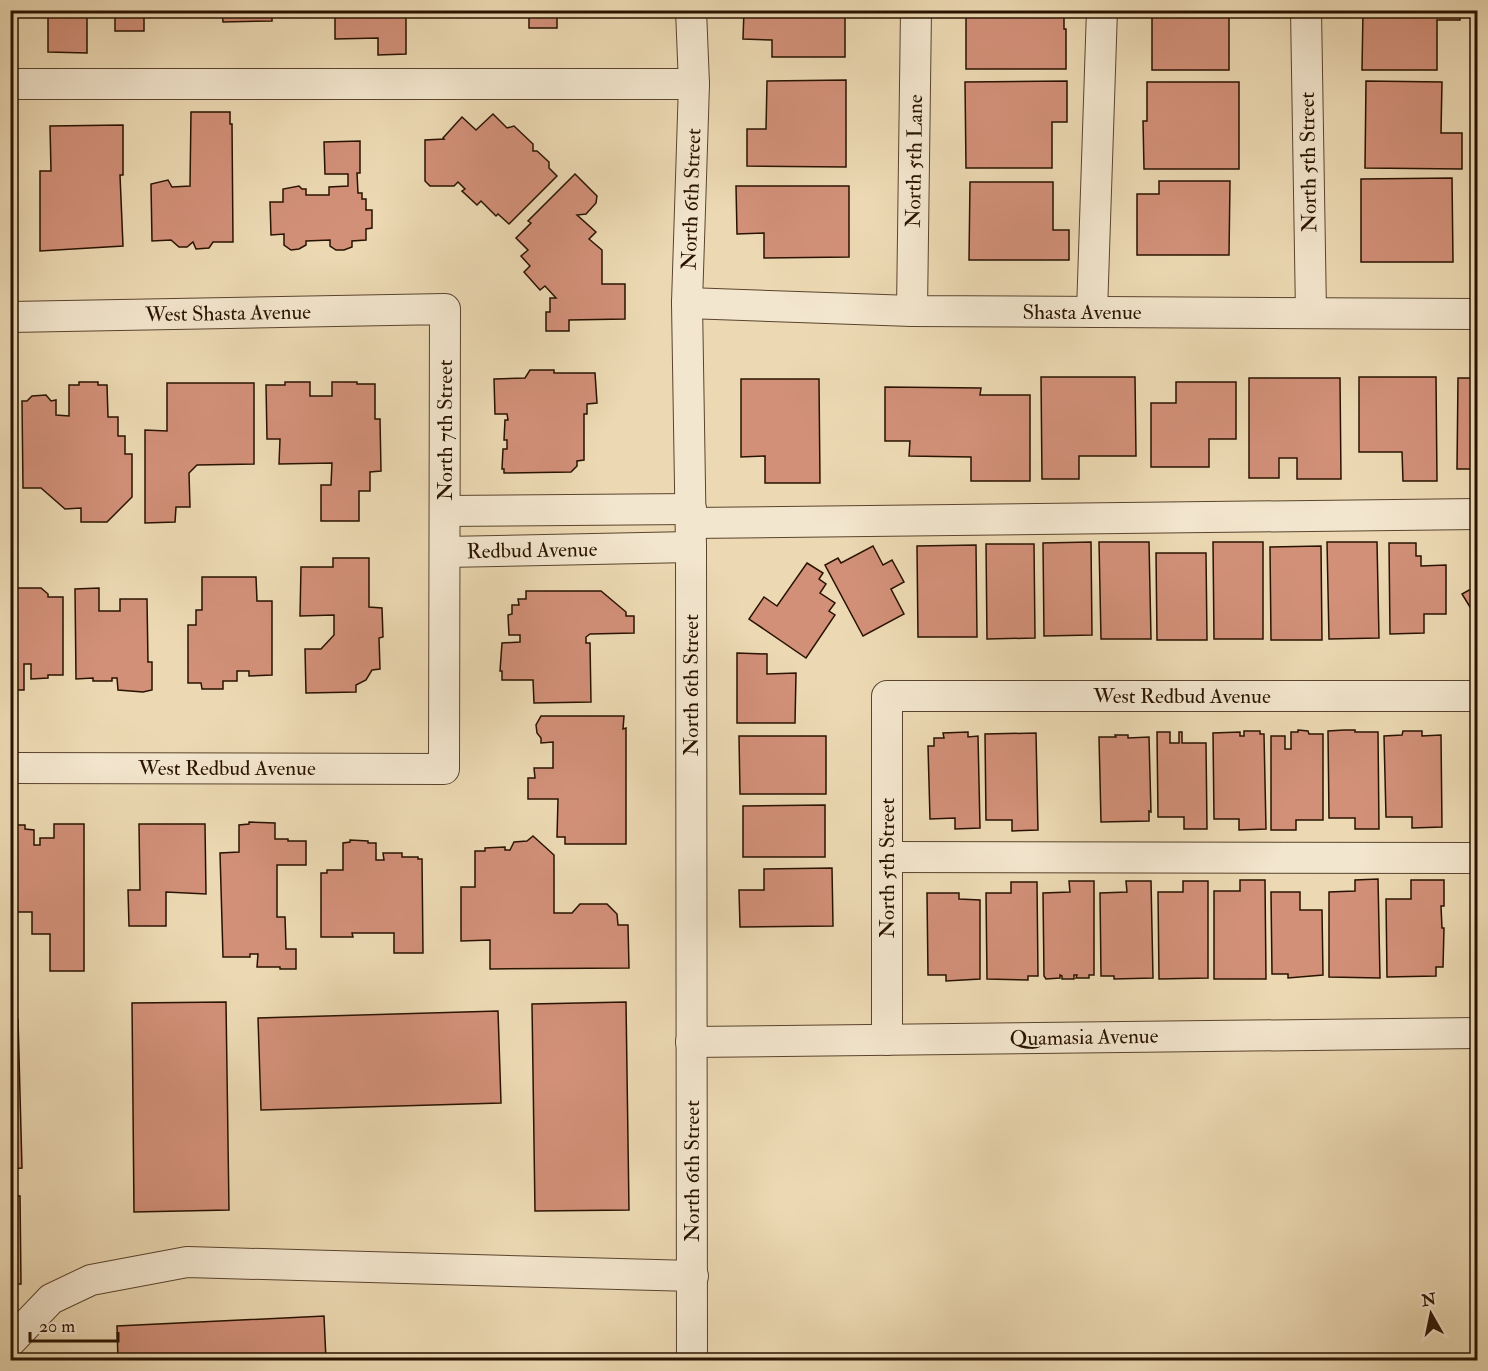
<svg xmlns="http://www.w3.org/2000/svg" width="1488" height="1371" font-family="'IM FELL Double Pica',serif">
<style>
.building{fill:#d29079;stroke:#291300;stroke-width:1.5}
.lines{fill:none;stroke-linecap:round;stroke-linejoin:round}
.minor-casing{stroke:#5a442d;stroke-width:32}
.minor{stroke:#f3e6ce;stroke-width:30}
.labels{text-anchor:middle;stroke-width:5;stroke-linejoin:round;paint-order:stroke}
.street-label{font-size:21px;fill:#291300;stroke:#f3e6ce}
</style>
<rect width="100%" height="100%" fill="#ecd9b3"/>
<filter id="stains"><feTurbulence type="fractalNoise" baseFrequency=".00333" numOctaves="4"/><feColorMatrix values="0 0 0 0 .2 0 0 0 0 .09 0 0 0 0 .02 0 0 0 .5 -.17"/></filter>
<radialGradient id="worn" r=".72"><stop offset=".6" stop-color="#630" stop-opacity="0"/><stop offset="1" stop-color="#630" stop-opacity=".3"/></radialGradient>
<g class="building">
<polygon points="48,10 87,10 87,53 48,52"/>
<rect x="115" y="10" width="29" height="21"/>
<polygon points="179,10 272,10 272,21 223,22 222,11"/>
<polygon points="335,10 406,10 406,54 378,55 378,38 335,39"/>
<rect x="529" y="10" width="28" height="18"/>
<polygon points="744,10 845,10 845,57 772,57 772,40 743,39"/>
<polygon points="966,10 1064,10 1064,29 1066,29 1066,69 966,69"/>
<rect x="1152" y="10" width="77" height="60"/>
<polygon points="1363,10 1460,10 1460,20 1437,20 1437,70 1362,70"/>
<polygon points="846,80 846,167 747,166 747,129 766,129 767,81"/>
<polygon points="1067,81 1067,122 1052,122 1052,168 966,168 965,82"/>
<polygon points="1366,81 1442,82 1441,133 1462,133 1462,169 1365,168"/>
<polygon points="1147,82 1239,82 1239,169 1144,169 1143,121 1147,121"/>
<polygon points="191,112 230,112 230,124 232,124 233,242 213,242 209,248 196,249 193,242 187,247 179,247 171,240 152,241 151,184 168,180 172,187 190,186"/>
<polygon points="493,114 507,128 514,126 533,144 533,151 537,151 549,162 549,168 557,176 509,224 498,214 496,216 481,201 477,205 462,191 465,189 458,182 454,186 430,186 425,181 425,140 444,139 443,138 462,117 476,130"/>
<polygon points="10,121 12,121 12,222 10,221"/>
<polygon points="123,125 123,175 120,175 123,246 40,251 40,171 51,171 50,126"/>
<polygon points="360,141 360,173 357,173 358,193 362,193 362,199 366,199 366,210 372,210 372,228 366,229 366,240 352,241 352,247 344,250 336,250 330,246 330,240 306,241 306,245 299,249 291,250 284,245 284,234 271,235 270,202 283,202 283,189 299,186 302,189 306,189 306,195 329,195 329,187 348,186 348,174 325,174 324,142"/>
<polygon points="575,174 597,196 596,203 586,214 577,215 596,232 589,239 602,250 602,284 625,284 625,319 569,320 569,331 546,331 546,312 550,312 550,298 556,298 545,286 540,290 524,272 530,266 521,256 528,250 516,238 531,223 528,221"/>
<polygon points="1452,178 1453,262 1361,262 1361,179"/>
<polygon points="1159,181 1230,181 1229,255 1137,255 1137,194 1159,194"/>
<polygon points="970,182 1053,182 1053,230 1069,230 1069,260 969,260"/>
<polygon points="736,186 849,186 849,257 764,258 764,233 737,234"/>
<polygon points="530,370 554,370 554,373 595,373 597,403 587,404 587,414 584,414 584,460 577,461 577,466 571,472 504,473 504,469 502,469 503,449 507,449 507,440 504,440 505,420 508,420 507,414 495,414 494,379 525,378"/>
<polygon points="1041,377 1135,377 1136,456 1079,456 1079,479 1042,479"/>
<polygon points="1359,377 1436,377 1437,481 1403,481 1402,452 1359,452"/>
<polygon points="1249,378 1340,378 1341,479 1297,479 1297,458 1279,458 1279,478 1249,478"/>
<polygon points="1458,378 1478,378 1478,469 1457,469"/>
<polygon points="741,379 819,379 820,483 765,483 765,456 741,457"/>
<polygon points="79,382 98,382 98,385 107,385 108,417 118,417 118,436 125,436 125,454 132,454 132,497 107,522 81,522 81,508 65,509 41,488 23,488 22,401 27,401 32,396 46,395 51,401 56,400 56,415 69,416 69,385 79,385"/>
<polygon points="285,382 310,382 310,396 332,396 332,382 357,382 357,384 375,384 375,419 380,419 381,471 370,472 370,491 359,491 359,521 321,521 321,485 331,485 332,463 279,464 280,439 267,439 266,385 285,385"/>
<polygon points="1176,382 1236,382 1236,439 1209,439 1209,467 1151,467 1151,403 1176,403"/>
<polygon points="167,383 254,383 254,464 197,465 189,473 190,507 176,507 175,522 145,523 145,430 167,431"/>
<polygon points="885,387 981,388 980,395 1030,395 1030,481 971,481 971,457 909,456 910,441 885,441"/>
<polygon points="1091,542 1092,635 1044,636 1043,543"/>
<polygon points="1099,542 1149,542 1151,639 1101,639"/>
<polygon points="1213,542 1263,542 1263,639 1214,639"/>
<polygon points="1327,542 1377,542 1379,638 1329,639"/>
<polygon points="1389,543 1416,543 1416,556 1421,556 1421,566 1446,565 1446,614 1424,614 1424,633 1390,634"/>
<polygon points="986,544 1034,544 1035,638 987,639"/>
<polygon points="976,545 977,637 918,637 917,546"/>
<polygon points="873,546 883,565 892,560 904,582 891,589 904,614 863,636 825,565 838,558 841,563"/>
<polygon points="1321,546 1322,640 1271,640 1270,547"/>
<polygon points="1156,553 1206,553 1207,640 1157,640"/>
<polygon points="333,558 369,558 369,607 382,608 383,637 379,638 380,669 372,670 366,680 356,685 356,692 306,693 305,649 321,649 334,635 334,615 300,616 301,567 333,567"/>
<polygon points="807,563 823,573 819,579 826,584 820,593 835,603 829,611 835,615 806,658 749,619 764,597 777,606"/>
<polygon points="202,577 256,577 257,601 272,601 272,675 249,676 249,671 237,671 237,681 223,681 223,689 202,689 201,683 188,683 188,625 196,625 196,610 202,610"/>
<polygon points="1478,585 1478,620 1462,594"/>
<polygon points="12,588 41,588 48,594 48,597 63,597 63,675 48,675 48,678 31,679 31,664 24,664 24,690 16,690 16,693 10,692 10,590"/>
<polygon points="99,588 99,611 120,611 120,599 147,599 148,662 152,662 152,690 143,692 118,690 117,678 112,678 112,681 93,681 93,678 76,679 75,589"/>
<polygon points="526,591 601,591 626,612 626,616 634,616 634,633 590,634 586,637 586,643 590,643 591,702 534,703 533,680 502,680 502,671 500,671 502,643 520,642 520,635 509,635 508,615 512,614 512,605 519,605 518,599 526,599"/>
<polygon points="737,653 767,654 767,674 796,673 795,723 737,723"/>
<polygon points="541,716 624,716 623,729 626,728 626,844 565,844 565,837 557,837 558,799 528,799 528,778 535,778 534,768 553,768 553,742 541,743 541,738 537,733 536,725"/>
<polygon points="1298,730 1308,731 1309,734 1323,734 1323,820 1296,820 1296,830 1271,830 1271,736 1285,736 1285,749 1291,749 1291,732 1298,732"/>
<polygon points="1344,730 1355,730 1355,732 1378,732 1379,829 1355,829 1355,818 1329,818 1328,731"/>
<polygon points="1244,731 1260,731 1260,734 1264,734 1266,829 1239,830 1239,819 1214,819 1213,733 1240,732 1240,736 1244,736"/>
<polygon points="1403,731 1422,731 1422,736 1441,735 1442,827 1412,828 1412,817 1386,817 1384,736 1402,735"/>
<polygon points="968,732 968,737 978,736 980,828 955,829 955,818 930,819 928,746 934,746 934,738 944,738 943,733"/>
<polygon points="1157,732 1170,732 1170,743 1179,743 1179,732 1182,732 1182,743 1206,743 1207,829 1184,829 1184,817 1158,817"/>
<polygon points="1036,733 1038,830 1012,831 1012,820 986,820 985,734"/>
<polygon points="1115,735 1128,735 1128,738 1149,737 1151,812 1149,811 1149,821 1101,822 1099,737 1116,737"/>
<polygon points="739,736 826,736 826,794 740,794"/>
<polygon points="825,805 825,857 743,857 743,806"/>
<polygon points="249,822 275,823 275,839 288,839 288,841 306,841 306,865 277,865 277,917 285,917 286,949 296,949 296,969 280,969 280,967 257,967 258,954 250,954 250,957 223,957 220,853 239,852 239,825 249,824"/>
<polygon points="54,824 84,824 84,971 50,971 50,934 32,934 32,912 10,912 12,825 25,825 25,829 34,830 34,845 40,845 40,838 54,838"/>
<polygon points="139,824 205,824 206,894 166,892 166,926 129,926 128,890 140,890"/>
<polygon points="533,836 554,855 554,913 572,913 580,904 607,904 617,914 618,925 628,925 629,968 490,969 490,940 461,941 461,887 475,887 475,851 485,851 485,848 505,847 505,850 510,850 514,842 527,841"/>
<polygon points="350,840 368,841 368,843 376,843 376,860 384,860 383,853 402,853 402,857 418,857 418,859 422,859 423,953 394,953 394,933 352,933 353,937 321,937 321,873 327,873 327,870 343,870 343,843 350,842"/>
<polygon points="832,868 833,926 740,927 739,890 764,890 764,869"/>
<polygon points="1378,879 1380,978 1329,977 1329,892 1355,891 1355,880"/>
<polygon points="1240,880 1265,880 1266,979 1214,979 1214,891 1240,891"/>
<polygon points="1411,880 1444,880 1444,906 1441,906 1442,928 1444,928 1443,967 1436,967 1436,976 1387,977 1386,899 1411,899"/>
<polygon points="1069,881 1094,881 1094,975 1089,975 1089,978 1076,978 1077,975 1074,975 1074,979 1062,979 1062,976 1060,975 1060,978 1046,979 1044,976 1043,893 1070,892"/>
<polygon points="1126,881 1151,881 1153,978 1114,979 1114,976 1101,976 1100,893 1127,892"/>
<polygon points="1183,881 1208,881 1208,978 1159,979 1158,892 1183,892"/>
<polygon points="1011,882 1037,882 1038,976 1028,976 1028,980 987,979 986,893 1011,893"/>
<polygon points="1271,892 1300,892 1300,910 1322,910 1323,975 1288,978 1288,974 1272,974"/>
<polygon points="927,893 959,893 959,899 980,900 980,979 946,981 946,975 928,975"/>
<polygon points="226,1002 229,1210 134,1212 132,1003"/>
<polygon points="626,1002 629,1210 535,1211 532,1004"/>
<polygon points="498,1011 501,1103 261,1110 258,1018"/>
<polygon points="10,1019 18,1019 22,1168 10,1169"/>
<polygon points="10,1196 20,1196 21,1284 10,1284"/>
<polygon points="324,1316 326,1360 118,1360 117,1326"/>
</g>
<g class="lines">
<g class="minor-casing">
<g id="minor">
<polyline points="691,10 694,84 687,303 691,547 692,1360"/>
<polyline points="1306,10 1311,313"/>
<polyline points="10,84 694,84"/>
<polyline points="687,303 912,311 1478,314"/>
<polyline points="912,311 916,10"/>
<polyline points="1092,312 1102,10"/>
<polyline points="10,317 445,309 444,769 10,768"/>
<polyline points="445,511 691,509"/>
<polyline points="691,523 1478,514"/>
<polyline points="445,552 691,547"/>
<polyline points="887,857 1478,858"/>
<polyline points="887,1040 887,696 1478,696"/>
<polyline points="691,1042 1478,1033"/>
<polyline points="10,1342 51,1299 91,1280 187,1262 693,1276"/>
</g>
</g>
<use href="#minor" class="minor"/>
</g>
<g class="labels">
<g class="street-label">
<text transform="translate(914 161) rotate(-89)" y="7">North 5th Lane</text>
<text transform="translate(1308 162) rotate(-91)" y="7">North 5th Street</text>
<text transform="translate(691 199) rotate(-88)" y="7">North 6th Street</text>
<text x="1082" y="319">Shasta Avenue</text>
<text transform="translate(228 313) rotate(-1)" y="7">West Shasta Avenue</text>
<text transform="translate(445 430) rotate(-90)" y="7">North 7th Street</text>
<text transform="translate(532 550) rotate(-1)" y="7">Redbud Avenue</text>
<text transform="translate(691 685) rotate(-90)" y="7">North 6th Street</text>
<text x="1182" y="703">West Redbud Avenue</text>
<text x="227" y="775">West Redbud Avenue</text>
<text transform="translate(887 868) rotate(-90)" y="7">North 5th Street</text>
<text transform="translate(1084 1037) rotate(-1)" y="7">Quamasia Avenue</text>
<text transform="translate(692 1171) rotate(-90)" y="7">North 6th Street</text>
</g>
</g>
<rect width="1488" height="1371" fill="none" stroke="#ecd9b3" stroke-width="36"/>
<rect x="12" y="12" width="1464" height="1347" fill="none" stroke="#291300" stroke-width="3"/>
<rect x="18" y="18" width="1452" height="1335" fill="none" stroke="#291300" stroke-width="1.5"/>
<g transform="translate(1431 1314) rotate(351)" stroke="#f3e6ce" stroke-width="4.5" paint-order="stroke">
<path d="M0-4.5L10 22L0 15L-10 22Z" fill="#291300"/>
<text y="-9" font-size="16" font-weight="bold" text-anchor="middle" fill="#291300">N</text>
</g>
<path d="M30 1332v9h88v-9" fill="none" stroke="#291300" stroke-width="3"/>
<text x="39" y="1332" font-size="18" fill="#291300" stroke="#f3e6ce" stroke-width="4.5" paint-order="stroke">20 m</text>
<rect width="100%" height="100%" filter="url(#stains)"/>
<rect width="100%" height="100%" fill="url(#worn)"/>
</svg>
